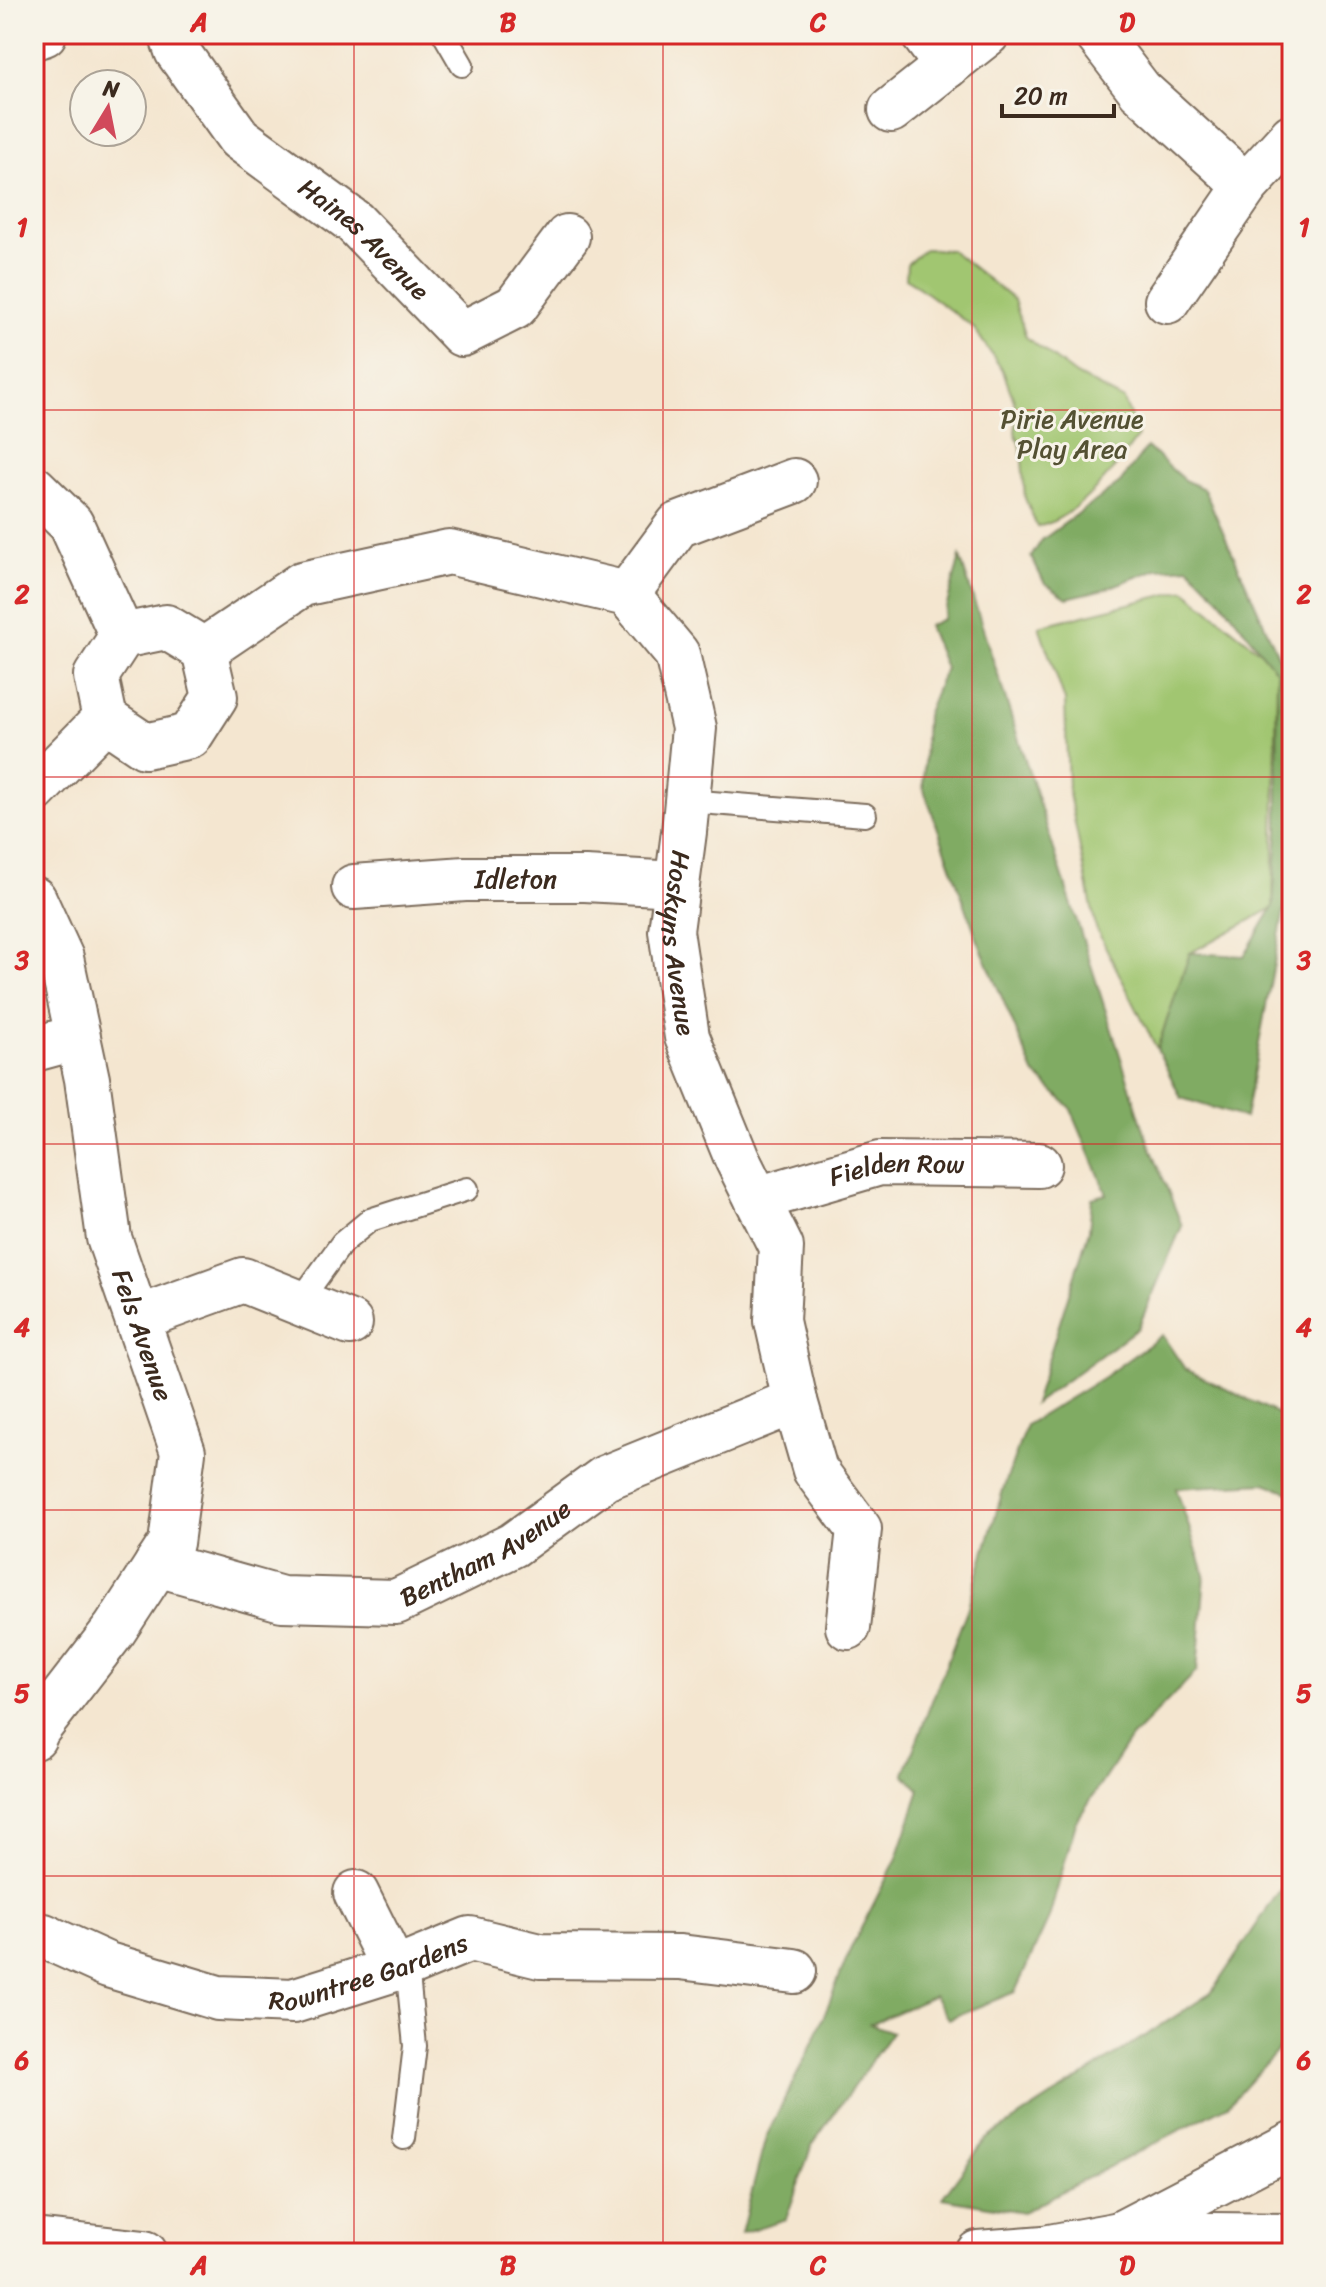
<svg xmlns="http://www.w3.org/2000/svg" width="1326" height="2287" font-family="Sriracha,sans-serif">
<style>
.green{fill:#a1c671;stroke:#6e7848;stroke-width:2}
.forest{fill:#80ab63;stroke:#5e6a40;stroke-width:2}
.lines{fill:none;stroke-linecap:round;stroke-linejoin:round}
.service-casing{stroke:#7c6c5c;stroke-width:26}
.minor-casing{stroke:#7c6c5c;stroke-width:48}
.secondary-casing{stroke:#7c6c5c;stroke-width:48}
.service{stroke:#fff;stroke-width:22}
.minor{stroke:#fff;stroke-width:44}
.secondary{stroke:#fff;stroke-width:44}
.grid{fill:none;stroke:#d62828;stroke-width:2;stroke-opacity:0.55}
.labels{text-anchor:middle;stroke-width:6;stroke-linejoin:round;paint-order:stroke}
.street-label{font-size:26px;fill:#3b2a1e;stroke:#f7f3e8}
.park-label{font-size:26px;fill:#545133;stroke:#f7f3e8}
.neatline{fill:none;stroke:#d62828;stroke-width:3}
.grid-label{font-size:26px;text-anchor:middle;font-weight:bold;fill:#d62828}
</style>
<rect width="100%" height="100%" fill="#f7f3e8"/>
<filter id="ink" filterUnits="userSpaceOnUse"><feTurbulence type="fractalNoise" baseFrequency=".0125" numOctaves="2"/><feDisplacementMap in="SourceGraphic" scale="16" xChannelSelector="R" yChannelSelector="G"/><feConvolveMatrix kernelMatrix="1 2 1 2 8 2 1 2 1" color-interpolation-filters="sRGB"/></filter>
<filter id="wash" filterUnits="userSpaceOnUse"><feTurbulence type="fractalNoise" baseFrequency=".006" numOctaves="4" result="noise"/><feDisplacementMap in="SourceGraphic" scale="32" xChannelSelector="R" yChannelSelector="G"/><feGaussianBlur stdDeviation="1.8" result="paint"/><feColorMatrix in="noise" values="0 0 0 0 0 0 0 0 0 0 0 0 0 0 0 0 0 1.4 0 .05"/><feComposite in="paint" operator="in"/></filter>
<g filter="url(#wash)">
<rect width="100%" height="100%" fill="#f4e6d0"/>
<g class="green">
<path d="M925,249l26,1 63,50 12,37 50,38 48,25 14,36c-22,32 -61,82 -101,91l-12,-29 -4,-51 -6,-15 2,-15 -3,-16 -11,-30 -30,-44 -67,-49 1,-14z"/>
<polygon points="1185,590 1262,653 1277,671 1273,908 1190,953 1157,1049 1096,928 1068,789 1065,701 1039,626"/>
</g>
<g class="forest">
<polygon points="1147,447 1184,480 1204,489 1285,671 1292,799 1292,868 1245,1118 1181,1098 1157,1049 1190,953 1244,956 1273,907 1278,830 1277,672 1220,599 1189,567 1157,569 1105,589 1067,598 1044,582 1031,557 1042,540 1120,483"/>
<polygon points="960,557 1145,1133 1182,1226 1138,1328 1034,1404 1089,1230 1092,1198 1107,1194 1070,1107 1034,1073 978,941 923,787 926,715 945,668 928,626 943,619"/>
<polygon points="1162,1335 1185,1369 1292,1421 1292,1493 1265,1483 1176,1488 1205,1575 1197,1671 1131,1738 1076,1822 1049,1918 1015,1992 948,2019 934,1996 870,2024 892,2032 812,2145 786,2219 741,2233 766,2137 816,2036 850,1950 897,1858 920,1790 904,1774 968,1607 1003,1490 1026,1425 1104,1377"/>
<polygon points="1292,1872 1292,2035 1228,2105 1023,2212 942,2198 986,2139 1211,1993"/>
</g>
</g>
<g filter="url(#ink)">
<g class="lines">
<g class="service-casing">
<g id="service">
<polyline points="444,34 462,65"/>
<polyline points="687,801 865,815"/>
<polyline points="300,1301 342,1243 370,1220 467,1189"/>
<polyline points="404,2138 415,2046 407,1965"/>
</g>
</g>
<g class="minor-casing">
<g id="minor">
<path id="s1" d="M171,34l6,17 62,87 115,84 108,112 53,-27 52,-70"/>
<polyline points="923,34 947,66"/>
<polyline points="1097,34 1140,90 1246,186"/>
<polyline points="34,37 44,34"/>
<polyline points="891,110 987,34"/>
<polyline points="1167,301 1246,186 1292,136"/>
<polyline points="34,488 71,524 122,636"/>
<polyline points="627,594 678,525 794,481"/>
<polygon points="166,627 204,650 215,697 190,736 145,746 105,719 96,676 122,636"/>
<path id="s2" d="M204,650l98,-66 147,-32 178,42 50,60 17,74 -10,104 -13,99 16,106 50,122 44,88 -4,74 18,80 20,69 44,59 -11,98"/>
<polyline points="34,791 105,719"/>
<path id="s3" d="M354,887l111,-8h120l92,5"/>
<path id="s4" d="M34,899l27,59 26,121 22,159 74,214 -12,91 -56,86 -78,101 -3,7"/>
<polyline points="34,1049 78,1037"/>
<path id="s5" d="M757,1199l123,-36 159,2"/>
<polyline points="138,1318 243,1280 350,1323"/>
<path id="s6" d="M157,1564l125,35 114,3 117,-57 92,-67 190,-77"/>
<polyline points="356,1893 394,1969"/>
<path id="s7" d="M34,1935l10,1 64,29 110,33 75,3 114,-36 63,-26 70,17 140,1 114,14"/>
</g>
</g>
<g class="secondary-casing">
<g id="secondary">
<polyline points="1125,2231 1292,2144"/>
<polyline points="34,2241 145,2253"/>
<polyline points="978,2253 1044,2248 1120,2234 1292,2236"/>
</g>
</g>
<use href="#service" class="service"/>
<use href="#minor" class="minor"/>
<use href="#secondary" class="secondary"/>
</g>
</g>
<path class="grid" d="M354,34v2219M663,34v2219M972,34v2219M34,410h1258M34,777h1258M34,1144h1258M34,1510h1258M34,1876h1258"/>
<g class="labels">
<g class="street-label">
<text dy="9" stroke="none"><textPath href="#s1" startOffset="286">Haines Avenue</textPath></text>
<text dy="9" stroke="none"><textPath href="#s3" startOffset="162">Idleton</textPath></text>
<text dy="9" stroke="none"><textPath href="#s2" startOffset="822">Hoskyns Avenue</textPath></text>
<text dy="9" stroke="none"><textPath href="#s5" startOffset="144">Fielden Row</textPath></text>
<text dy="9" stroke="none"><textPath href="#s4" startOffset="452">Fels Avenue</textPath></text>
<text dy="9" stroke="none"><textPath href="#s6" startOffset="346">Bentham Avenue</textPath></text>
<text dy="9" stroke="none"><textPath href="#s7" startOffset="350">Rowntree Gardens</textPath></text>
</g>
<g class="park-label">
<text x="1072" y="428">Pirie Avenue<tspan x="1072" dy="30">Play Area</tspan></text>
</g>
</g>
<rect width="1326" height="2287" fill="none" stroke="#f7f3e8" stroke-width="88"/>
<g transform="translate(108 108) rotate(10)"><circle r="38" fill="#f7f3e8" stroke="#aca397" stroke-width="2"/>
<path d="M0-6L14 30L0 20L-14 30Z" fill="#d1495b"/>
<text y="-12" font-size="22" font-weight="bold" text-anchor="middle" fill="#3b2a1e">N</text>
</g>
<path d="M1002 104v12h112v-12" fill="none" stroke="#3b2a1e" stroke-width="4"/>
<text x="1014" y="104" font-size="24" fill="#3b2a1e" stroke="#f7f3e8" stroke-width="6" paint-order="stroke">20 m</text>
<rect x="44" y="44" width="1238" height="2199" class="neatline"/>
<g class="grid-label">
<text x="199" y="31">A</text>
<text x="508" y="31">B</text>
<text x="818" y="31">C</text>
<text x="1127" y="31">D</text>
<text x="22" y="236">1</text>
<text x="1304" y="236">1</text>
<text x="22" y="603">2</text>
<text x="1304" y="603">2</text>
<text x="22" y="969">3</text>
<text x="1304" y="969">3</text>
<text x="22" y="1336">4</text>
<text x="1304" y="1336">4</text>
<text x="22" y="1702">5</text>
<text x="1304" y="1702">5</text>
<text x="22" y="2069">6</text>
<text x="1304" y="2069">6</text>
<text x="199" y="2274">A</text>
<text x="508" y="2274">B</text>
<text x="818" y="2274">C</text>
<text x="1127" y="2274">D</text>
</g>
</svg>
